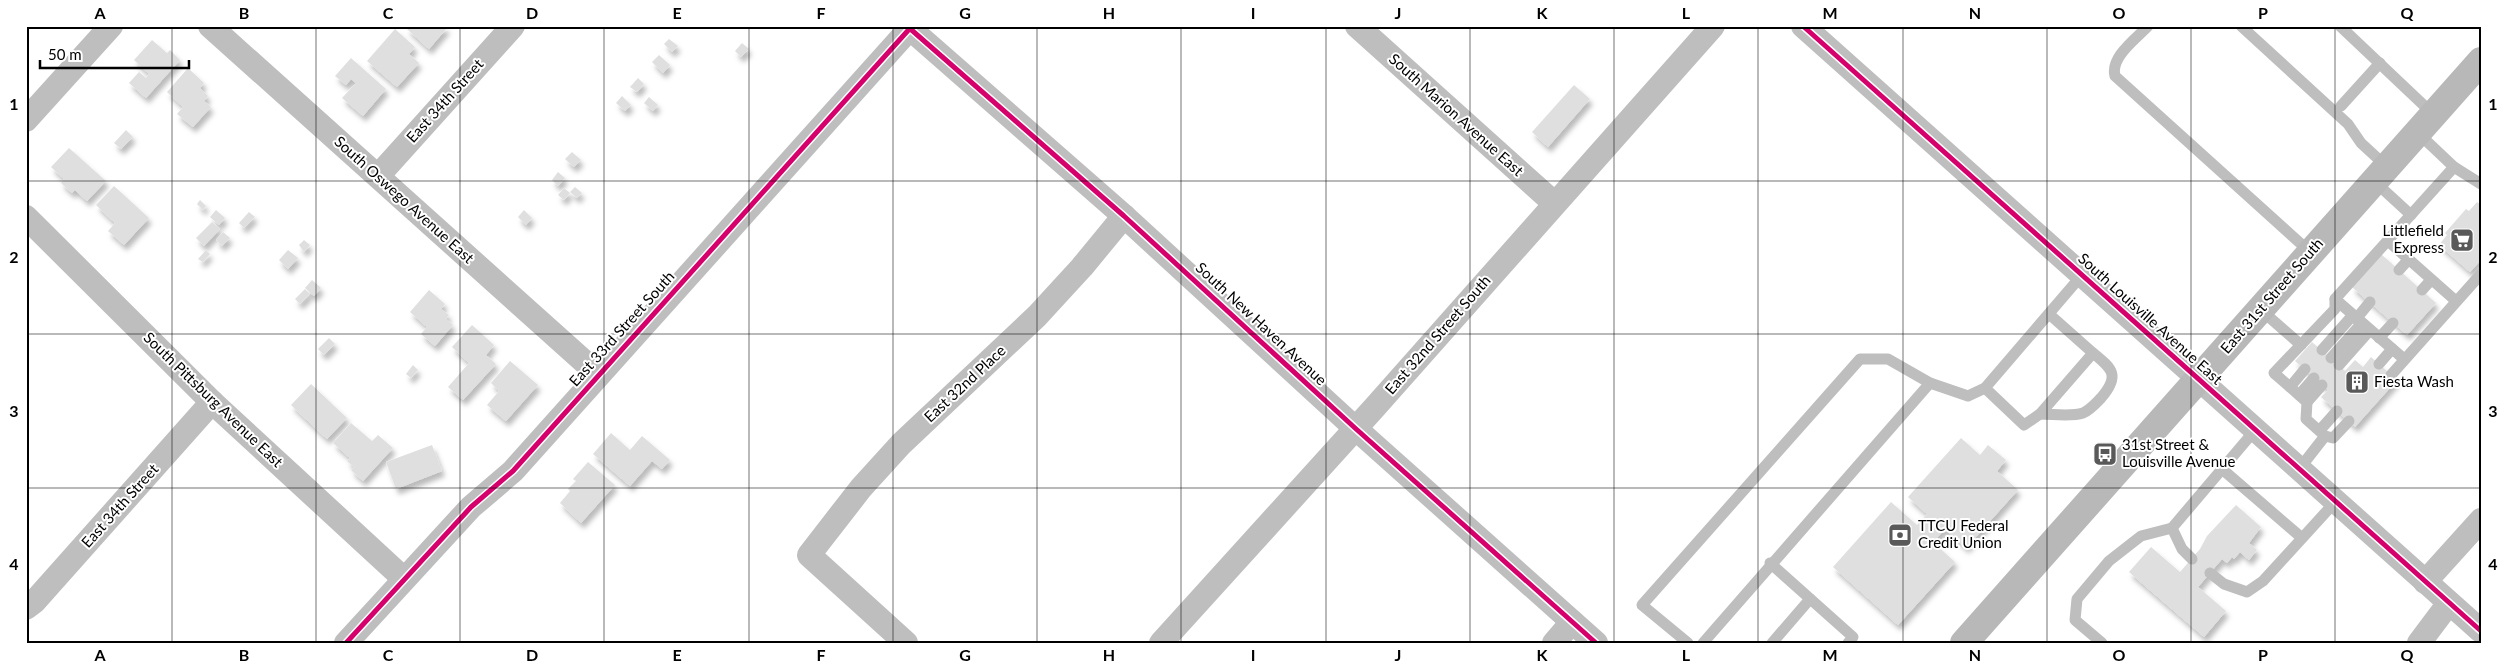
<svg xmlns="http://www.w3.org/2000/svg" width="2507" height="669" font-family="Lato,sans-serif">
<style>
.building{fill:#dfdfdf;filter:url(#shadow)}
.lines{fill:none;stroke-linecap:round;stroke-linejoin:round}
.lane{stroke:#bebebe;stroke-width:11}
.street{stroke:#bebebe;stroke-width:24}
.secondary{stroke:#b8b8b8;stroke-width:28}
.cycleway-casing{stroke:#fff;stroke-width:8}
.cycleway{stroke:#d6006c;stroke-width:5}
.grid{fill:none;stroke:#000;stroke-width:1;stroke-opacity:0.55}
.labels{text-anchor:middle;stroke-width:4;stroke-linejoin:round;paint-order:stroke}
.street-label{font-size:15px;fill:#000;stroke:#fff}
.poi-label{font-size:15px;fill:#000;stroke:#fff;text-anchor:start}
.neatline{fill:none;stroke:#000;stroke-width:2}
.grid-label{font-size:16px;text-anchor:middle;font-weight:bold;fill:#000}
</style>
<defs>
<filter id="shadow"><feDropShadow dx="3" dy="5.5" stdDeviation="2.5" flood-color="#0004"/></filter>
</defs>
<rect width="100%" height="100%" fill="#fff"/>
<g class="building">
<polygon points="409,26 445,26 447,28 429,49 407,29"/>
<polygon points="395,29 415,47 409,54 419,63 397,87 367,61"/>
<polygon points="669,39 678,46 672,52 664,44"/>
<polygon points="152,40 167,53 170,50 180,60 146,98 129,83 139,72 146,78 149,74 134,60"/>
<polygon points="742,43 749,49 741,57 735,51"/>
<polygon points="659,55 670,65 663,73 652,62"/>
<polygon points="351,58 386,89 363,116 342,98 356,83 351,79 346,85 335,76"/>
<polygon points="188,68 204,83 200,88 208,96 204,101 211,107 193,127 177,114 183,107 167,92"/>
<polygon points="638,78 644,84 637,92 630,87"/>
<polygon points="1574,85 1590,99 1548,147 1532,132"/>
<polygon points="622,96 631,105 625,111 616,103"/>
<polygon points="649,97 658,105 653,111 644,103"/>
<polygon points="126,130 133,137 121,149 114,143"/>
<polygon points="69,148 106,181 87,201 75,190 72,193 61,183 64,179 51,167"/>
<polygon points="572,152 581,160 574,167 565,159"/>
<polygon points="558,172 565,178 558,186 552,180"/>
<polygon points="114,186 149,218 124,245 108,231 115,223 96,205"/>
<polygon points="575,187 582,193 577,198 570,192"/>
<polygon points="564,188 570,193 564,200 558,195"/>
<polygon points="200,200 206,206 203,210 197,204"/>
<polygon points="2477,202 2481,205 2481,260 2470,272 2439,245 2447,235 2445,233 2466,209 2469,211"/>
<polygon points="216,210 225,218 219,225 210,217"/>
<polygon points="524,210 532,218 526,225 518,217"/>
<polygon points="249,212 255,217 244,228 239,223"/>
<polygon points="212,222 220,229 204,246 196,238"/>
<polygon points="223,232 230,238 222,246 216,240"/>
<polygon points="304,240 310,245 304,252 299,245"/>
<polygon points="206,250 210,254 203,262 198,259"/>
<polygon points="288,250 298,258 288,269 279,260"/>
<polygon points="2381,254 2436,303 2407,335 2352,287"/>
<polygon points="312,280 321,288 314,296 305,288"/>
<polygon points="305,289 310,294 300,304 295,299"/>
<polygon points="429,290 445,304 441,309 449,315 446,319 453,325 435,346 421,334 427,327 410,312"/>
<polygon points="472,325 494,345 486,355 496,364 463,400 448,387 469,363 452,347"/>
<polygon points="329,338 335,344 324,355 318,349"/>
<polygon points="2312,342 2345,371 2355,360 2363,367 2371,357 2397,380 2355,427 2321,397 2328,390 2295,361"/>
<polygon points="510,361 538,385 506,421 487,405 499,391 491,383"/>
<polygon points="413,365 418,370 411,378 406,374"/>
<polygon points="311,384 347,418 327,439 291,405"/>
<polygon points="351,423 372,441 378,435 393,448 363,481 351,470 354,467 347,461 350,458 333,443"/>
<polygon points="611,433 630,450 642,436 670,460 662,469 652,461 630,486 593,454"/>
<polygon points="1961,438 1980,455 1988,445 2006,460 1997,471 2018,490 1966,548 1945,529 1933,542 1955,562 1898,625 1833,567 1891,502 1917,525 1927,514 1908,497"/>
<polygon points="432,445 442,471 396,489 386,462"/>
<polygon points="588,462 615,485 581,523 560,503 570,491 568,489 576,481 573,479"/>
<polygon points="2236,505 2261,527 2249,543 2257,550 2249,560 2240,552 2234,559 2232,557 2227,563 2222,559 2198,587 2226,611 2204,637 2129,572 2151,547 2180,572 2200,549 2207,536"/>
</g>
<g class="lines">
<g class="lane">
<path d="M2148,26c-12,13 -38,31 -33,50l195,176"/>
<polyline points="2241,26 2348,124 2361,143 2387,167"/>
<polyline points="2340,26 2433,114"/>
<polyline points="2341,106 2380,63"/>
<polyline points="2454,167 2481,184"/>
<polyline points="2374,181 2411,215"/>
<polyline points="2388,241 2456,301"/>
<polyline points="2399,270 2409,259"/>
<polyline points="2422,290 2431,280"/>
<polyline points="2335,299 2404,359"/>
<polyline points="2261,310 2301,345"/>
<polyline points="2356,319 2370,302"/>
<polyline points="2379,338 2393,323"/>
<polyline points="2322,350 2353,315"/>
<polyline points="2331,358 2362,323"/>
<polyline points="2379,364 2392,349"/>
<polyline points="2339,365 2370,330"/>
<polyline points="2391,375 2481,274"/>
<polyline points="2290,387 2305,369"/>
<polyline points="1985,388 2024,425 2040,414 2093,353 2049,314"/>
<polyline points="2299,395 2314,378"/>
<polyline points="2307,402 2322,385"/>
<path d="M2040,414c13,0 31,3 43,-1 7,-3 13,-10 18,-15 19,-22 12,-29 -8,-45"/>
<polyline points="2320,430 2337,411"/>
<polyline points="2325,436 2333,438 2349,421"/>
<polyline points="2300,468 2325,436 2306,419 2307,402 2274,373 2335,309 2335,299 2454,167 2417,132"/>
<polyline points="2222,469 2302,538"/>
<polyline points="2172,528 2256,429"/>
<polyline points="1770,563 1853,637 1848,643"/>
<polyline points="2210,573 2224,584 2247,592 2263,581 2336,501"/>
<polyline points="1688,643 1642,605 1860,359 1888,359 1930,383 1968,396 1985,388 2082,275"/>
<polyline points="1703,643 1930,383"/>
<polyline points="1772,643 1810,599"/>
<polyline points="2102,643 2075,620 2077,599 2109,561 2141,536 2172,528 2182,549 2192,559"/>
</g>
<g class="street">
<polyline points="210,26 598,374"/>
<polyline points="907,26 1124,216 1355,428 1596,643"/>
<polyline points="1357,26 1554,203"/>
<polyline points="1803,26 2481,631"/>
<polyline points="26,120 111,26"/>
<polyline points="378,176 513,26"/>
<polyline points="26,217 212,402 403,578"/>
<polyline points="2425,582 2481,520"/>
<polyline points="26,608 34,602 212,402"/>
<polyline points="346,643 471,507 513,471 912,26"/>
<polyline points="906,643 809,555 861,488 901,444 1037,316 1082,267 1124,216"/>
<polyline points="1161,643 1375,407 1713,26"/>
<polyline points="1554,643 1572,622"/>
<polyline points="2419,643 2449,603"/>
</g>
<polyline class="secondary" points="1964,643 2481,61"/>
<g class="cycleway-casing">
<g id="cycleway">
<polyline points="907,26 1124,216 1355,428 1596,643"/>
<polyline points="1803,26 2481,631"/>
<polyline points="346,643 471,507 513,471 912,26"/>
</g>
</g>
<use href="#cycleway" class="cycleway"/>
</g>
<path class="grid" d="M172,26v617M316,26v617M460,26v617M604,26v617M749,26v617M893,26v617M1037,26v617M1181,26v617M1326,26v617M1470,26v617M1614,26v617M1758,26v617M1903,26v617M2047,26v617M2191,26v617M2335,26v617M26,181h2455M26,334h2455M26,488h2455"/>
<defs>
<g id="supermarket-square" transform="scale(1.25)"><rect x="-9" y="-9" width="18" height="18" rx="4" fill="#595959" stroke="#fff"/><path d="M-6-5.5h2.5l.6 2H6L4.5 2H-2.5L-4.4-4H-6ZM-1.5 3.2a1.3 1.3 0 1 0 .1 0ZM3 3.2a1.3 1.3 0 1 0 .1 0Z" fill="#fff"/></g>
<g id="building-square" transform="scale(1.25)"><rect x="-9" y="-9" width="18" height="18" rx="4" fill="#595959" stroke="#fff"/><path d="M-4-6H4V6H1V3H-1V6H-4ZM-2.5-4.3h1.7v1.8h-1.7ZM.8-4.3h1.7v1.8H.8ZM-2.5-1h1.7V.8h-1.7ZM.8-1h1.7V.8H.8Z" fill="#fff"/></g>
<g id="bus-square" transform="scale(1.25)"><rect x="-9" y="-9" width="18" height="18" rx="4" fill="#595959" stroke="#fff"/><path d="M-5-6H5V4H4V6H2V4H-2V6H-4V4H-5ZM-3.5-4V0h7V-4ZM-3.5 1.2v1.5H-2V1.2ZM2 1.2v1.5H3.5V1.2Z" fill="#fff"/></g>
<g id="bank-square" transform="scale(1.25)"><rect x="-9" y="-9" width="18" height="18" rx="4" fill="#595959" stroke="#fff"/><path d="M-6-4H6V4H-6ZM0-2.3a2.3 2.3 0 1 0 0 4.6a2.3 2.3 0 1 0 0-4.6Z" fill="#fff"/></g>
</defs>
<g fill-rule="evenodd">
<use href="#supermarket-square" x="2462" y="240"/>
<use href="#building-square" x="2357" y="382"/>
<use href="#bus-square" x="2105" y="454"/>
<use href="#bank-square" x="1900" y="535"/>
</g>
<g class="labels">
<g class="street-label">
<text transform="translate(445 101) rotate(-48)" y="5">East 34th Street</text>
<text transform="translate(1456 115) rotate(42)" y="5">South Marion Avenue East</text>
<text transform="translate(404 200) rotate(42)" y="5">South Oswego Avenue East</text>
<text transform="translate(2272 296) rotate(-49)" y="5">East 31st Street South</text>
<text transform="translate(2150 319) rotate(42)" y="5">South Louisville Avenue East</text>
<text transform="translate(1261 324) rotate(43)" y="5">South New Haven Avenue</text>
<text transform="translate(622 329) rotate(-48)" y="5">East 33rd Street South</text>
<text transform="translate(1438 335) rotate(-49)" y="5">East 32nd Street South</text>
<text transform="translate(965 384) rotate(-43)" y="5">East 32nd Place</text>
<text transform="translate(213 400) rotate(44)" y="5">South Pittsburg Avenue East</text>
<text transform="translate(120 506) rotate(-48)" y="5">East 34th Street</text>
</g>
<g class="poi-label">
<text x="2444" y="236" text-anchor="end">Littlefield<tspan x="2444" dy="17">Express</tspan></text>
<text x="2374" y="387">Fiesta Wash</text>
<text x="2122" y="450">31st Street &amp;<tspan x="2122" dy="17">Louisville Avenue</tspan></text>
<text x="1918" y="531">TTCU Federal<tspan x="1918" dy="17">Credit Union</tspan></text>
</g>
</g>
<rect width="2507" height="669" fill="none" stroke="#ffffff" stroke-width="55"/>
<path d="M40 60v8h149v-8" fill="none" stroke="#000000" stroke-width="2.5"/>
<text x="48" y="60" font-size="15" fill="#000000" stroke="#ffffff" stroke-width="4" paint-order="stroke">50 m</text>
<rect x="28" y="28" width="2452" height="614" class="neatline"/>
<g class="grid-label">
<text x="100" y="19">A</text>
<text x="244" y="19">B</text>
<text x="388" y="19">C</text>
<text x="532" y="19">D</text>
<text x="677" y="19">E</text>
<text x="821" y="19">F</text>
<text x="965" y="19">G</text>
<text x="1109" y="19">H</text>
<text x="1253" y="19">I</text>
<text x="1398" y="19">J</text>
<text x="1542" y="19">K</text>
<text x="1686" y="19">L</text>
<text x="1830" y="19">M</text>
<text x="1975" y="19">N</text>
<text x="2119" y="19">O</text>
<text x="2263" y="19">P</text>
<text x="2407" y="19">Q</text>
<text x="14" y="110">1</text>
<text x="2493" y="110">1</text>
<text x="14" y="263">2</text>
<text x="2493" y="263">2</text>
<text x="14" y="417">3</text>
<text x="2493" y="417">3</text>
<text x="14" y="570">4</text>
<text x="2493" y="570">4</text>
<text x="100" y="661">A</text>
<text x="244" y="661">B</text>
<text x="388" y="661">C</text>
<text x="532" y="661">D</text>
<text x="677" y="661">E</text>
<text x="821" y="661">F</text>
<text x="965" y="661">G</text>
<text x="1109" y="661">H</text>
<text x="1253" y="661">I</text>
<text x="1398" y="661">J</text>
<text x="1542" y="661">K</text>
<text x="1686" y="661">L</text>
<text x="1830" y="661">M</text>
<text x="1975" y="661">N</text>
<text x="2119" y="661">O</text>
<text x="2263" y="661">P</text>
<text x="2407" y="661">Q</text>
</g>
</svg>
